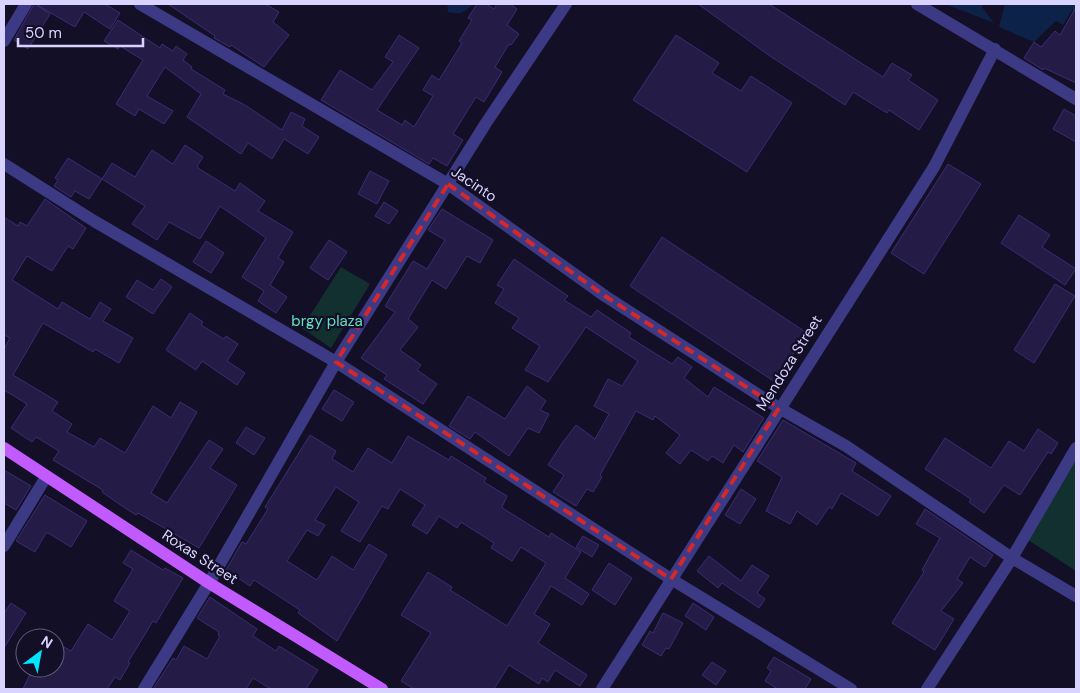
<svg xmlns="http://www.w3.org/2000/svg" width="1080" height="693" font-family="'DM Sans',sans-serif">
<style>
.green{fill:#12302f}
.water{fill:#0c2248}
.building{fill:#241b47;stroke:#3b2d73}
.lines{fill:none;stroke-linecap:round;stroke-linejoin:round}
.minor{stroke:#3d3a85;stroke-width:12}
.major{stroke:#c25bff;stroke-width:12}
.marked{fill:none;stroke:#d62828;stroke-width:4;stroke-dasharray:10 6;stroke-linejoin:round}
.labels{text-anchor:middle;stroke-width:4.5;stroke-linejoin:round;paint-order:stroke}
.street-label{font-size:15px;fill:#d9d4ff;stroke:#130f26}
.park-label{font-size:15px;fill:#5fe0c0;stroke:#130f26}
</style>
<rect width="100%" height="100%" fill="#130f26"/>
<g class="green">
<polygon points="341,267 370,284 331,348 302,328"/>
<polygon points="1076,456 1076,571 1025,538"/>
</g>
<g class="water">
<path d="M447,4h26c-9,9 -12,11 -25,8z"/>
<polygon points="945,4 983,4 982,7 994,23"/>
<polygon points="1005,4 1076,4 1076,12 1072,10 1063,25 1056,21 1034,42 999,27"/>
</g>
<g class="building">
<polygon points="34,4 105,4 120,13 110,29 84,12 75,27 37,5 50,14 28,49 14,40"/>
<polygon points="168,4 265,4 279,12 273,22 289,35 264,67 231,45 230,47 214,38 215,36"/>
<polygon points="477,4 486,4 494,9 497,4 510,4 517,9 507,25 519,34 511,45 509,44 495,67 502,72 484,102 476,97 453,134 463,140 447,166 433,158 429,164 321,100 340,70 372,90 393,62 385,57 399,35 419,48 377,110 402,125 405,120 414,127 433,96 423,90 432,75 439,80 462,43 459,41 472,20 468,18"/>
<polygon points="698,4 769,4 883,77 892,63 912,75 908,80 938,100 919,130 889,110 887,113 853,92 845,105 770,56"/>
<polygon points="1076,7 1076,83 1044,68 1043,70 1024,58 1034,42 1041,47 1055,31 1060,35"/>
<polygon points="118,20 160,48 162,44 173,51 176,46 187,54 183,60 192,67 191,69 225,90 223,94 245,105 282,130 291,112 305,119 302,126 319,137 308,154 284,139 272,159 248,143 241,154 187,117 201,94 165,67 147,96 173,111 164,124 139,109 135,116 116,104 143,60 120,46 118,49 104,41"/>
<polygon points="676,35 719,63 712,73 741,91 751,76 792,103 747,172 633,100"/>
<polygon points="1064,109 1076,116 1076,142 1053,129"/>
<polygon points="185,145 203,157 197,166 198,168 235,191 240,183 265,201 258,211 293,232 278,258 284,262 270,285 287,297 276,313 258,301 264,291 242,277 266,238 220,206 200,239 169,222 157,240 132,224 145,206 102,179 112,163 135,177 152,150 173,164"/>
<polygon points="68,158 102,179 89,199 75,191 71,197 54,186 58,180 55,178"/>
<polygon points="948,164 981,184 924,274 891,253"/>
<polygon points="370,171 389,181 377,204 358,194"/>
<polygon points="45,199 86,228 73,249 68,246 52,271 27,256 12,280 58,309 62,302 90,319 100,302 111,309 103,321 133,338 119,363 95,349 93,352 43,323 13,375 58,402 52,411 72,424 67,432 94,447 100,438 125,453 153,406 171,418 180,402 197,412 151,493 167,503 209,440 223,449 210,468 237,485 199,548 138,513 136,515 125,508 102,492 103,490 53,460 59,451 36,437 32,442 11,428 27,404 4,390 4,349 10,338 4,335 4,217 18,226 20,222 27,226"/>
<polygon points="384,202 398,211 389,224 375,216"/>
<polygon points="442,209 493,240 480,263 467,256 446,289 432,280 408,319 418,327 400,350 421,365 417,370 437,384 423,404 384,379 387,375 361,358 395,312 385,306 413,261 427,269 445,240 428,230"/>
<polygon points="1019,215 1050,235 1042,247 1076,269 1065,285 1001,243"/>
<polygon points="662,237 807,333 775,382 630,286"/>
<polygon points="329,240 347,252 328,280 310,268"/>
<polygon points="206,241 224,253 211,273 193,262"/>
<polygon points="514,259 568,296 564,300 591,317 597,310 631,333 629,337 672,364 678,357 692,367 684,378 708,397 714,387 764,418 743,452 734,445 723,463 712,456 708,461 691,450 680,464 666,453 680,435 655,416 653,420 636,411 600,475 602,477 593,492 587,489 576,506 553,492 564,475 548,465 563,442 576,425 595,439 609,414 594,406 608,379 622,386 638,361 586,327 548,382 525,370 540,346 512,328 519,318 495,303 504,289 497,285"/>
<polygon points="161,279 172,287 153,314 126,297 137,280 153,290"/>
<polygon points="1055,284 1075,296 1034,363 1014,350"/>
<polygon points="190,313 203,322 201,325 224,339 226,336 238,344 227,361 245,373 237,385 202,361 196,370 166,350"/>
<polygon points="527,386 546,401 540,410 549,414 539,433 528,428 509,456 475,432 470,439 449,426 468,396 505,419"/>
<polygon points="334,390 354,402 342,421 322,409"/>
<polygon points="783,420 856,463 852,471 891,496 878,516 841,493 832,509 829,507 817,525 797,511 790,524 766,511 782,477 757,461"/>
<polygon points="246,427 265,438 254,455 236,443"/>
<polygon points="1038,429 1058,443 1051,454 1048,452 1020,495 1004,485 984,513 969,502 971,499 925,469 945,438 991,468 1009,441 1024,451"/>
<polygon points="310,435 336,451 332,459 353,472 368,448 392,463 408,436 449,460 451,456 486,478 484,482 507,496 502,507 504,509 549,537 551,533 581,552 565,578 589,594 582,605 551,586 534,614 550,624 538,643 587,675 580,686 555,670 548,682 542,678 539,684 509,665 494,689 414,689 401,681 431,633 401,615 428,572 452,587 450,590 507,626 546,563 521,547 512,561 491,548 494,543 461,522 457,528 439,516 427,534 412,525 425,505 400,489 388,509 382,506 360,542 341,531 359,502 336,487 315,520 325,525 318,536 307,530 287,561 317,580 332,556 353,570 369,544 387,555 337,641 298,613 300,610 254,580 250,586 226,570 242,542 246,544 268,509 265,507"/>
<polygon points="4,470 31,486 16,510 4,503"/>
<polygon points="741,489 756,499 740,524 725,515"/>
<polygon points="45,495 87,521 71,547 48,533 46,533 35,552 16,541"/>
<polygon points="925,509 993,555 985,567 970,557 957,579 963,583 941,611 954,619 935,650 892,623 924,572 922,570 940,538 916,524"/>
<polygon points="583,536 599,545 592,557 576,547"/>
<polygon points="131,550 163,570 165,568 183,578 156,623 153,621 128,662 130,663 120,680 115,677 107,689 23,689 33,668 55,668 55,642 71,651 88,624 112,640 130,611 114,601 133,569 123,563"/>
<polygon points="709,556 741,581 752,565 769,576 757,593 765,599 759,608 722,583 718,588 697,571"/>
<polygon points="609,563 632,578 615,605 592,590"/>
<polygon points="210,597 257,629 253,636 276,651 279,646 318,670 306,689 271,689 253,678 246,689 153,689 173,658 176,660 184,646 207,659 220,636 218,635 219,632 197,618"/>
<polygon points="11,603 26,613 4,648 4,613"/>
<polygon points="693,603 714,617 706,630 685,616"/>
<polygon points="663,613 683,623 669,649 666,648 661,656 642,645 650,631 653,633"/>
<polygon points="774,657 811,679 805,689 778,689 765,681 771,671 767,668"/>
<polygon points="712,662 726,671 716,685 702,675"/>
</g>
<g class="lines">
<g class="minor">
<polyline points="140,4 448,184 605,296 779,408 846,446 1012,558 1076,596"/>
<polyline points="917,4 1076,99"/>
<polyline points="4,41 26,4"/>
<polyline points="4,164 94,221 336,362 671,579 851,689"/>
<polyline points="4,546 46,477"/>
<polyline points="144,689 209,583 336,362 486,123 566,4"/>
<polyline points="602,689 934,167 995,49"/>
<polyline points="927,689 1012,558 1076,448"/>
</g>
<polyline class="major" points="4,448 209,583 382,689"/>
</g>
<path class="marked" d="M448,184l157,112 174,112 -108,171 -335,-217z"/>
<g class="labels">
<g class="street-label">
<text transform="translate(474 184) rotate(34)" y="5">Jacinto</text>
<text transform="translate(789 363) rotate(-58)" y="5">Mendoza Street</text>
<text transform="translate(200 557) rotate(33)" y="5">Roxas Street</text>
</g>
<g class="park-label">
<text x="327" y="326">brgy plaza</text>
</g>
</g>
<rect width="1080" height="693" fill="none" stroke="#d9d4ff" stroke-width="10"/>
<g transform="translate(40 653) rotate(32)"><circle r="24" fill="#130f26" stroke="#625e7d"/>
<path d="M0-4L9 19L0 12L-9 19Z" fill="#00e5ff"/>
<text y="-8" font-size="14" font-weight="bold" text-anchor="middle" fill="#d9d4ff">N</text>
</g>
<path d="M18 38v8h125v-8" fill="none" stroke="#d9d4ff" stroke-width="2.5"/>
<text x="25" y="38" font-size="15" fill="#d9d4ff" stroke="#130f26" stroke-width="4" paint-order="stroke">50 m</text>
</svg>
